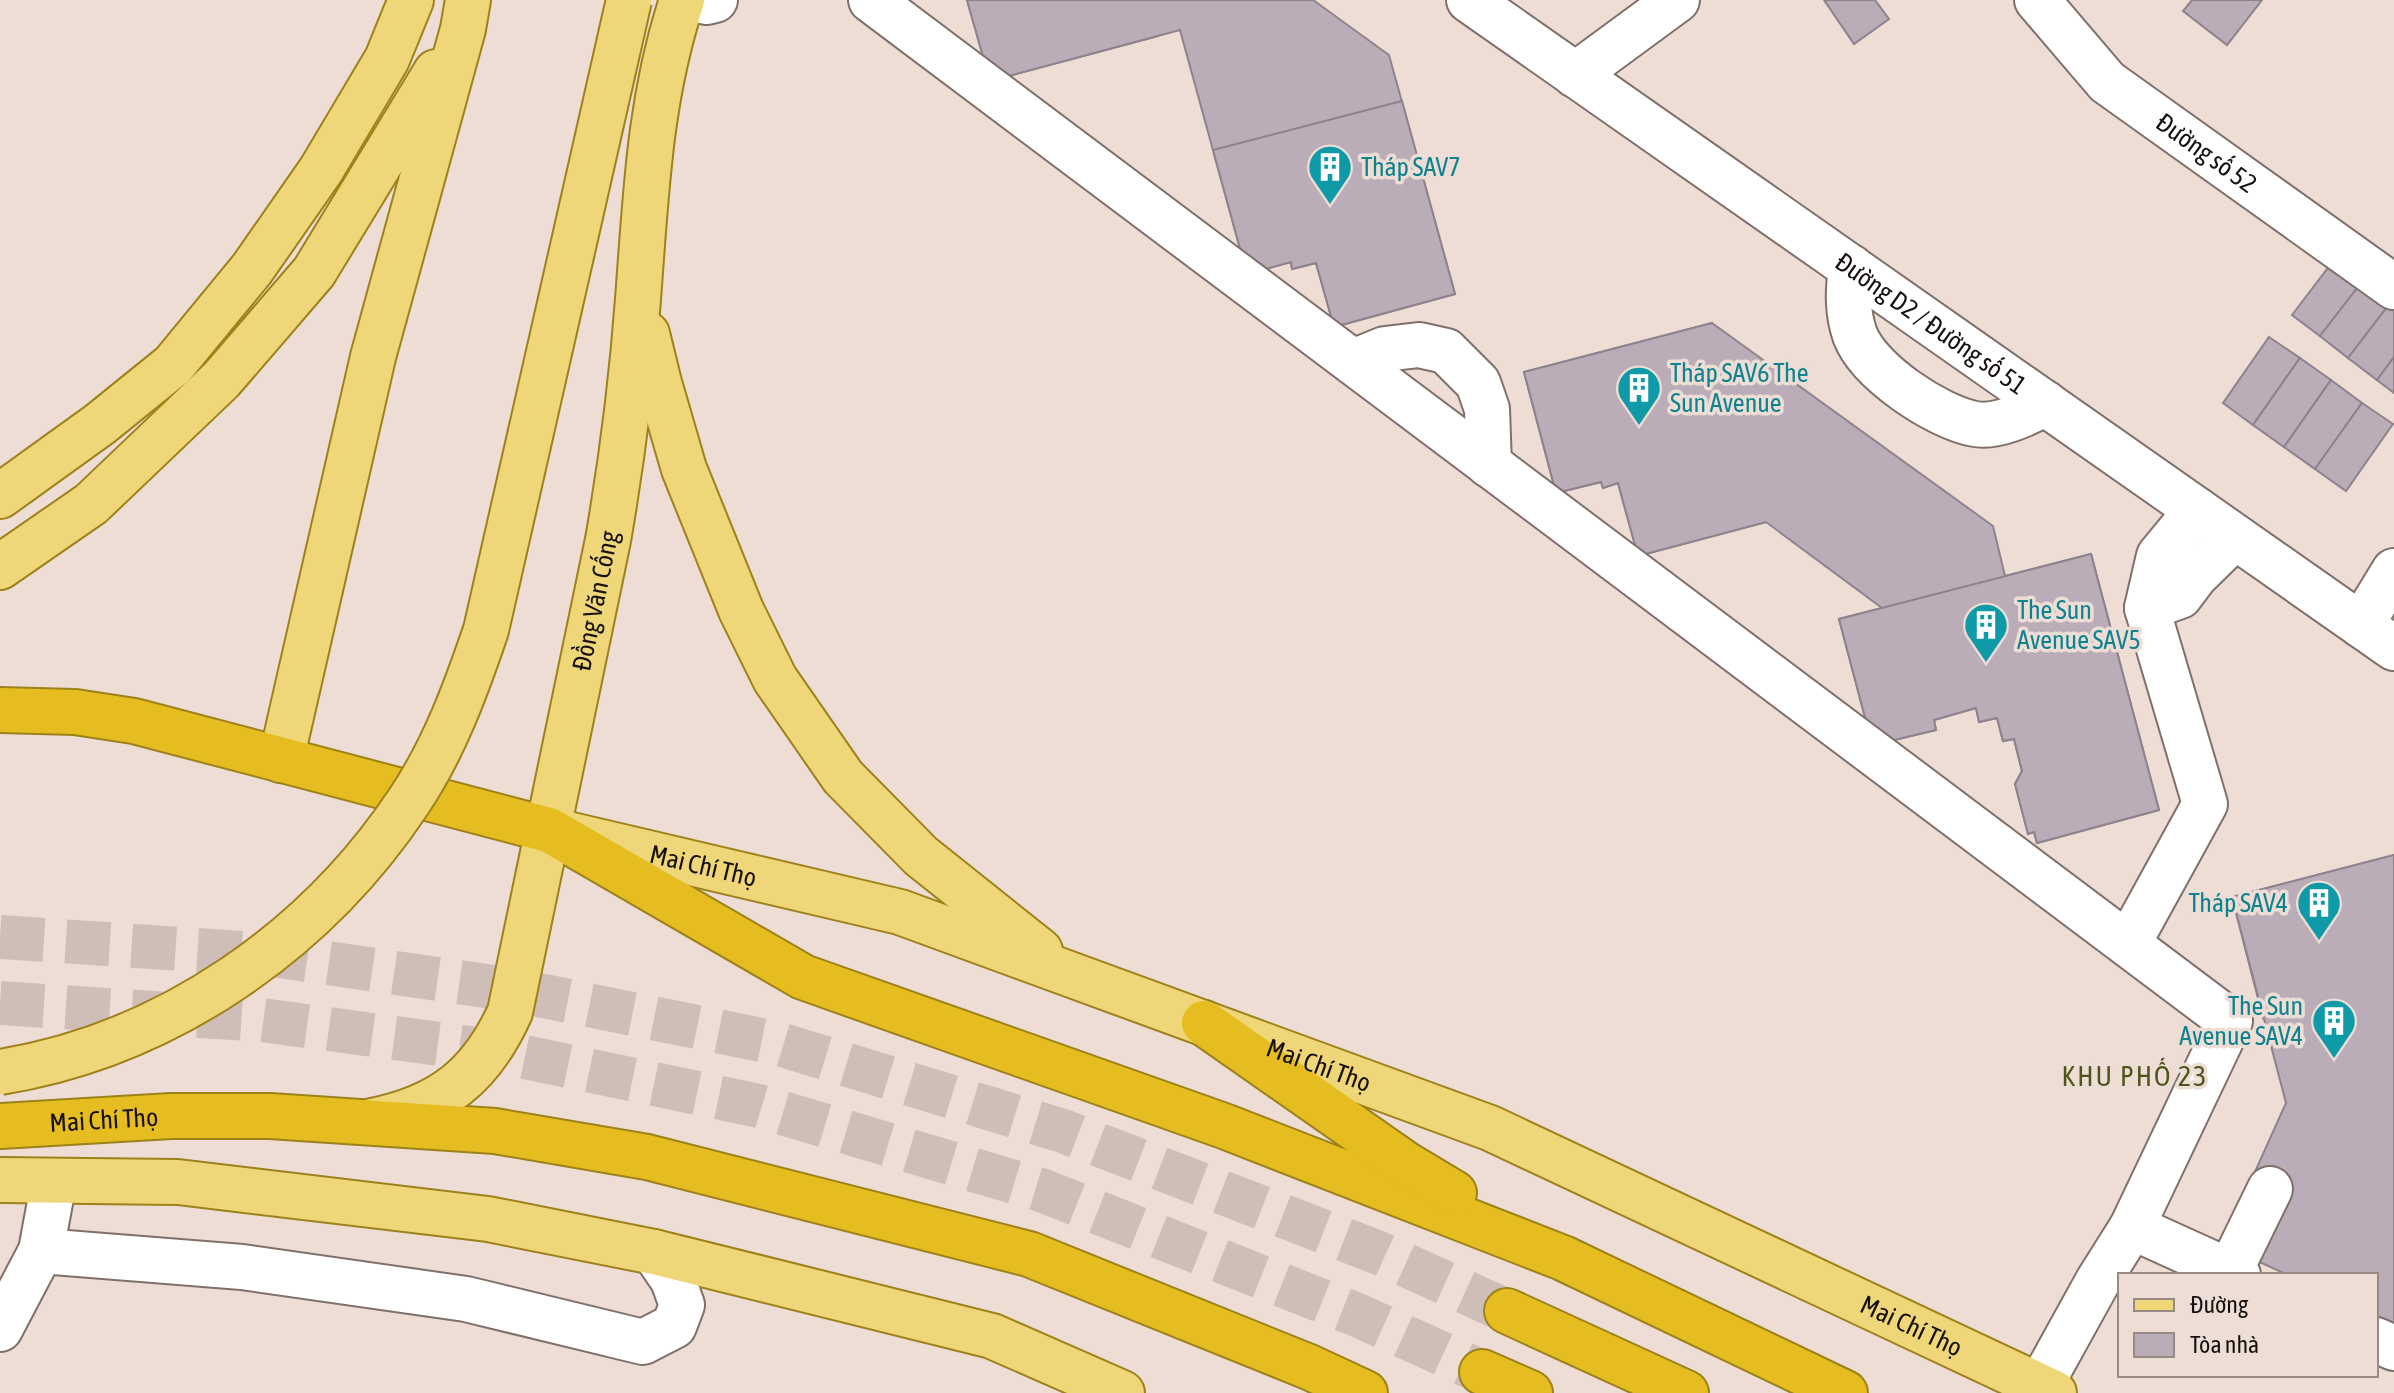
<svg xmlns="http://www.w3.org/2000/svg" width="2394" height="1393" font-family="'Asap Condensed',sans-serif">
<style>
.building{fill:#baadb8;stroke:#8e828d;stroke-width:2}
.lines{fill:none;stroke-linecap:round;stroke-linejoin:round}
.highway-tunnel{stroke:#cebeb7;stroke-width:44;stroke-dasharray:44 22;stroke-linecap:butt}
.minor-casing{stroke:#7f706a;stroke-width:48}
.major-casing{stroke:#9d811a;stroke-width:48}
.highway-casing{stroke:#9d811a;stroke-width:48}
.minor{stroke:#fff;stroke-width:44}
.major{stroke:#efd779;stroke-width:44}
.highway{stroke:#e5bd20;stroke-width:44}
.major-bridge-casing{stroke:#9d811a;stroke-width:48;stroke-linecap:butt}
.major-bridge{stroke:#efd779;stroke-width:44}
.labels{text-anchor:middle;stroke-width:7;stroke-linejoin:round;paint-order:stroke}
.street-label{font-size:26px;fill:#16110e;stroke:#eeddd5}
.culture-label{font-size:26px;fill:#0d838f;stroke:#eeddd5;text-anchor:start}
.neighbourhood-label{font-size:28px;letter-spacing:2px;fill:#4e551b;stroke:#eeddd5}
</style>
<rect width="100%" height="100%" fill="#eeddd5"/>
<g class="building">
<polygon points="967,0 1148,0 1158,36 990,81"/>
<polygon points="967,0 1313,0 1389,55 1455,294 1334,327 1316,263 1292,269 1291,262 1247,274 1180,30 990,81"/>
<polygon points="1824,0 1875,0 1889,19 1854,44"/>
<polygon points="2192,0 2262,0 2227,45 2183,11"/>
<polygon points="1402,101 1455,294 1334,327 1316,263 1292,269 1291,262 1247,274 1213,150"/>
<polygon points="2340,252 2368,274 2320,336 2292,315"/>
<polygon points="2368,274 2394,298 2348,358 2320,336"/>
<polygon points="2394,298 2394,357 2377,380 2348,358"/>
<polygon points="1712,323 1766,522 1638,556 1618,483 1603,488 1601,482 1556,493 1524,372"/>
<polygon points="1712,323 1993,526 2005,576 2091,554 2159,810 2037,843 2034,832 2028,834 2015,784 2022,771 2014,739 2003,741 1997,718 1979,722 1976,708 1934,720 1936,730 1886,742 1871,740 1839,619 1882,608 1766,522 1638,556 1618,483 1603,488 1601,482 1556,493 1524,372"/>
<polygon points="2269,337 2300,358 2253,425 2223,403"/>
<polygon points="2394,357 2394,393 2377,380"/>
<polygon points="2300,358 2331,380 2284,447 2253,425"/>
<polygon points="2331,380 2362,403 2315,469 2284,447"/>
<polygon points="2362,403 2393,424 2346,491 2315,469"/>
<polygon points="2091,554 2159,810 2037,843 2034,832 2028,834 2015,784 2022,771 2014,739 2003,741 1997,718 1979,722 1976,708 1934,720 1936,730 1886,742 1871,740 1839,619"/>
<polygon points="2394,855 2394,1011 2390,996 2372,1001 2369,987 2326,997 2328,1008 2279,1021 2277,1014 2263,1018 2232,897"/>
<polygon points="2394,855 2394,1324 2376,1315 2376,1275 2288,1275 2222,1245 2286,1103 2232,897"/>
</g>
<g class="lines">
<g class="highway-tunnel">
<polyline points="0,937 272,955 514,990 776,1043 1063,1131 1379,1253 1507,1311"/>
<polyline points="0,1003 262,1020 506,1053 759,1106 1041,1190 1355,1314 1482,1372"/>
</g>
<g class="minor-casing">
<g id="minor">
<polyline points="698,0 707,2 715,0"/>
<polyline points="871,0 2230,1021 2132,1227 2098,1281 2040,1386"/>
<path id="s1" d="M1469,0l925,648"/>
<path id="s2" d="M2037,0l70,82 287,205"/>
<polyline points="1575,75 1677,0"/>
<path d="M1851,267c-3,24 -4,45 4,68 14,37 82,82 120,89 21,4 52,-10 70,-21"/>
<polyline points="1353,362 1385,349 1419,345 1446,351 1478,383 1487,409 1489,465"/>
<polyline points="2147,608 2180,596 2195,576 2235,537"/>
<polyline points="2361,625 2394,571"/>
<polyline points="2128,944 2205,804 2147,608 2159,556 2197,510"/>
<polyline points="2132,1227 2238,1275"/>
<polyline points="41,1251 242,1267 466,1299 643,1342 674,1326 682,1305 673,1280 654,1252"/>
<polyline points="2230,1271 2270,1189"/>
<polyline points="0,1329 41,1251 54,1181"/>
<polyline points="2376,1340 2394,1348"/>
</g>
</g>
<g class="major-casing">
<g id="major">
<polyline points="647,334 659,383 684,469 741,610 775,679 843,777 921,856 1040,951"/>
<polyline points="0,496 100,424 173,365 252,269 321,170 387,59 411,0"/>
<polyline points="0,567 91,504 221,380 314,272 436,72"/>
<polyline points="281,760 373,357 463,29 468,0"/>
<path id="s3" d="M563,833l337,79 590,216 564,265"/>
<path id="s4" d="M372,1121c70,-14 109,-45 138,-109l98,-472c14,-80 24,-160 30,-241 8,-104 11,-198 44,-299"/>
<polyline points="0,1180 178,1182 488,1219 654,1252 992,1336 1122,1393"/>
</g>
</g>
<g class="highway-casing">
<g id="highway">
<polyline points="0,710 75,712 134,721 549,830 803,977 1224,1126 1563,1258 1845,1393"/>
<polyline points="1204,1023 1404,1163 1454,1193"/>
<path id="s5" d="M0,1126l171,-10h99l225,15 152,26 382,97 280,113 56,26"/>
<polyline points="1507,1311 1686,1393"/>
<polyline points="1482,1372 1530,1393"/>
</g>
</g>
<use href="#minor" class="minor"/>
<use href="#major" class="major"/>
<use href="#highway" class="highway"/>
<g class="major-bridge-casing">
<path id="major-bridge" d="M0,1072c167,-27 316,-131 409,-271 35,-52 57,-112 77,-171l143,-630"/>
</g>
<use href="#major-bridge" class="major-bridge"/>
</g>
<defs>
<g id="building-pin" transform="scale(2.3)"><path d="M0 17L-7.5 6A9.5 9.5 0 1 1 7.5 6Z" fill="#0f9aa8" stroke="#eeddd5"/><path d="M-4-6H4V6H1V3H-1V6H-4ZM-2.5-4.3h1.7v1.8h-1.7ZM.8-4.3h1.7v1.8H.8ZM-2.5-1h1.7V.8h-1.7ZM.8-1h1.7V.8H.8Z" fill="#fff"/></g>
</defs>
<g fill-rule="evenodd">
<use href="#building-pin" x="1330" y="167"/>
<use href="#building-pin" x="1639" y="388"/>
<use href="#building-pin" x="1986" y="625"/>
<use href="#building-pin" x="2319" y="903"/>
<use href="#building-pin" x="2334" y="1021"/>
</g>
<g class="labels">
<g class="street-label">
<text dy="9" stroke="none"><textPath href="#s2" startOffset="230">Đường số 52</textPath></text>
<text dy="9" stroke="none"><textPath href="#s1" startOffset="564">Đường D2 / Đường số 51</textPath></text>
<text dy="9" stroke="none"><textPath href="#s4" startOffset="604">Đồng Văn Cống</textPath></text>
<text dy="9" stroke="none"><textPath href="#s3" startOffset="144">Mai Chí Thọ</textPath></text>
<text dy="9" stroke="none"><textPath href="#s3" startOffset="792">Mai Chí Thọ</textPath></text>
<text dy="9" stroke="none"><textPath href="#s5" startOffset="104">Mai Chí Thọ</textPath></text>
<text dy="9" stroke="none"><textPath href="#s3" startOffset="1440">Mai Chí Thọ</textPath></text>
</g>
<g class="culture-label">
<text x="1361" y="176">Tháp SAV7</text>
<text x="1670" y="382">Tháp SAV6 The<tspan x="1670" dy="30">Sun Avenue</tspan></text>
<text x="2017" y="619">The Sun<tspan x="2017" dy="30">Avenue SAV5</tspan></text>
<text x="2288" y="912" text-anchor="end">Tháp SAV4</text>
<text x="2303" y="1015" text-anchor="end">The Sun<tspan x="2303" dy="30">Avenue SAV4</tspan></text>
</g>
<g class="neighbourhood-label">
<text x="2135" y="1086">KHU PHỐ 23</text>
</g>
</g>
<rect x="2118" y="1273" width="260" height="104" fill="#eeddd5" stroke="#988b85" stroke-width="2"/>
<rect x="2134" y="1299" width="40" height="12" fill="#efd779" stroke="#988b85" stroke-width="2"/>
<text x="2190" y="1313" font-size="24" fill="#16110e">Đường</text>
<rect x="2134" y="1333" width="40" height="24" fill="#baadb8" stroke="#988b85" stroke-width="2"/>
<text x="2190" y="1353" font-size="24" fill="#16110e">Tòa nhà</text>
</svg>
